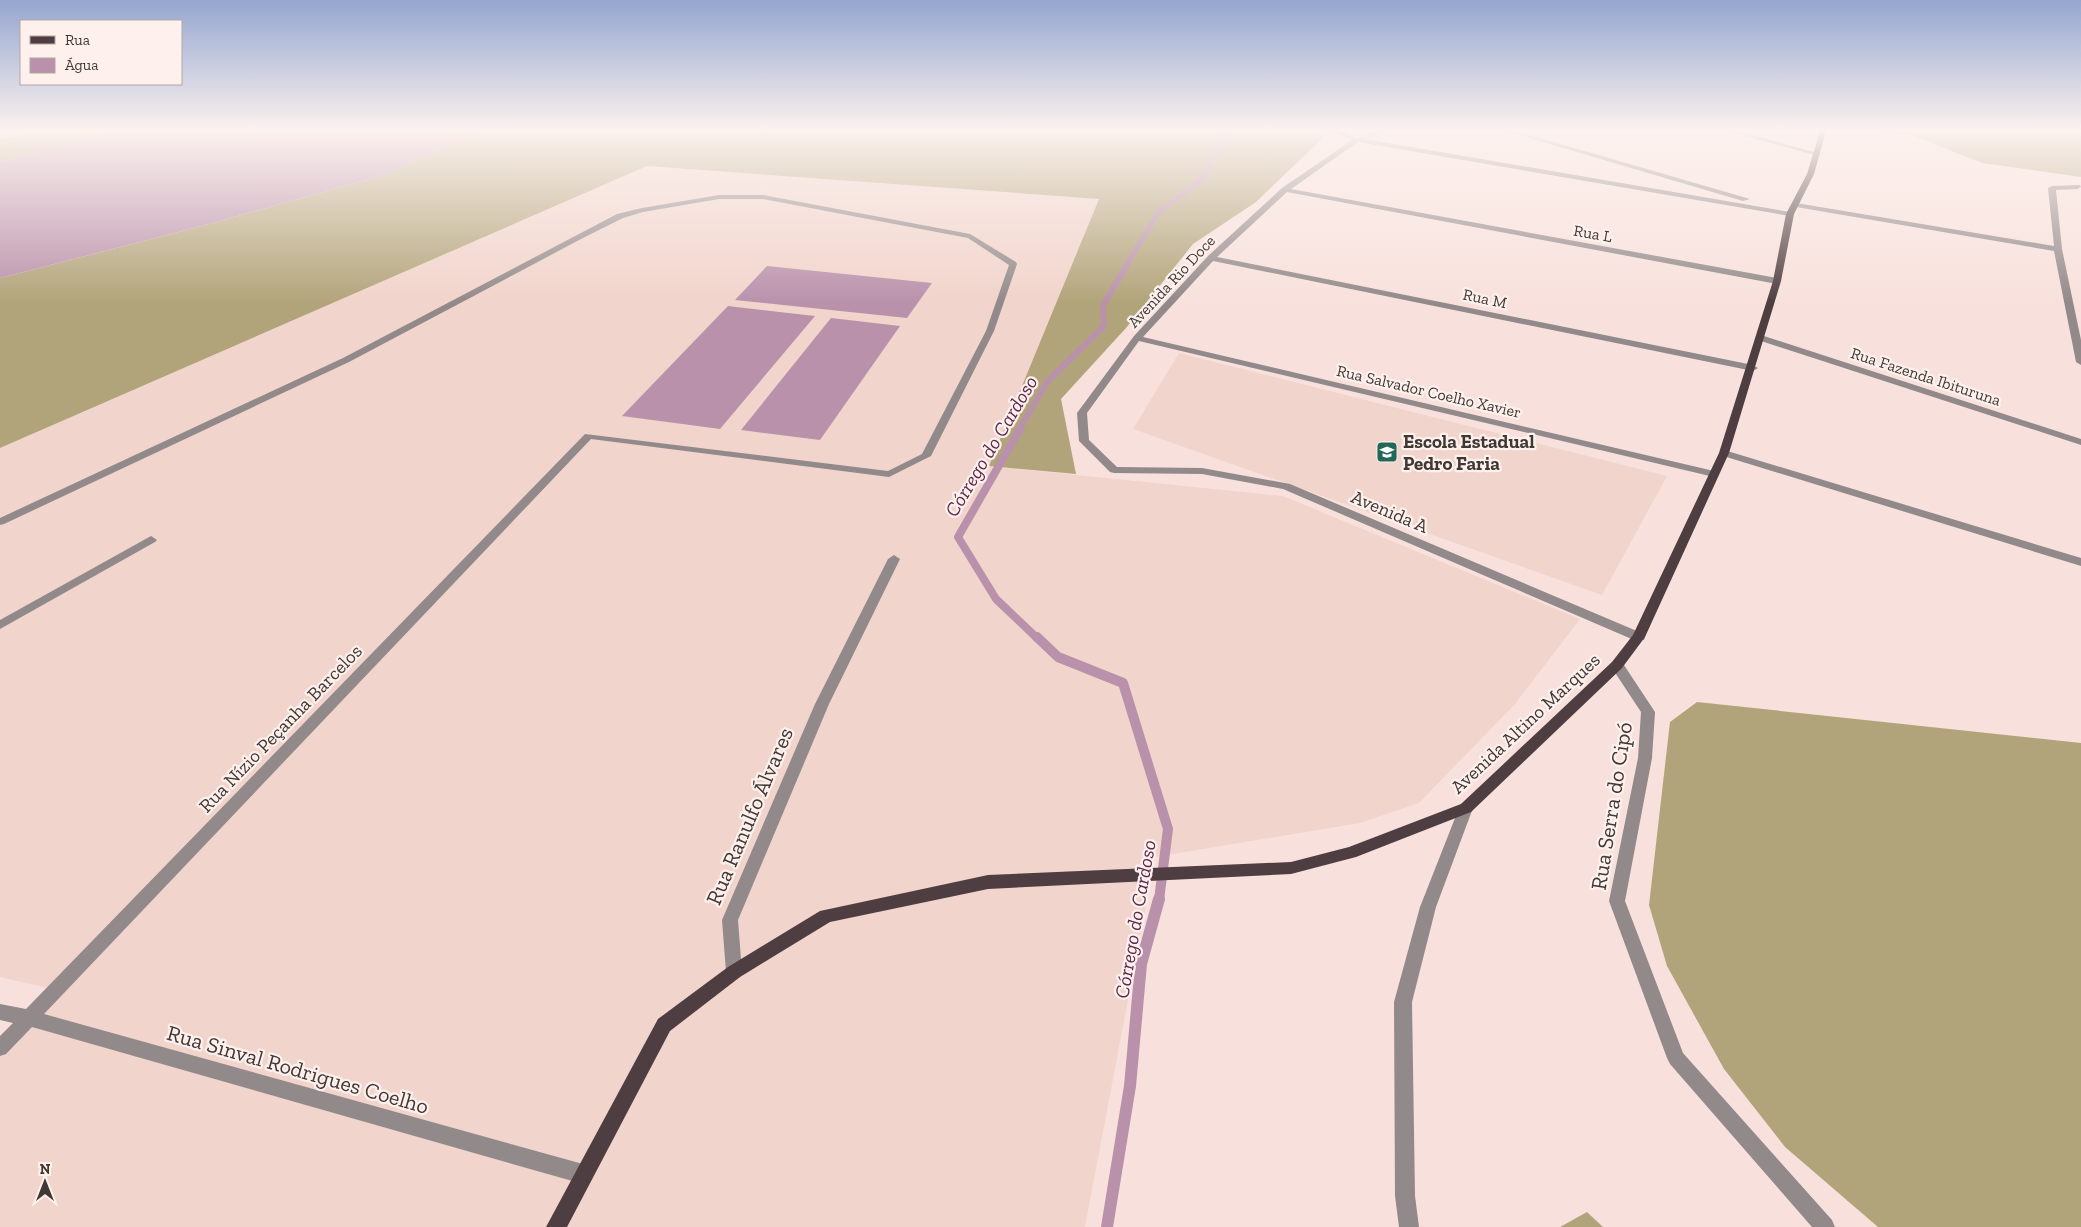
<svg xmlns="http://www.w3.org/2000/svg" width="2081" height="1227" font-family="'Zilla Slab',serif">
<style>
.built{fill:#f1d4cb}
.forest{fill:#b2a47a}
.water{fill:#b991ab}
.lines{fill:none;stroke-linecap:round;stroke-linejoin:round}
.stream-far4{stroke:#b991ab;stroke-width:5}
.stream-far3{stroke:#b991ab;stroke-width:6}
.stream-far2{stroke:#b991ab;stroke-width:8}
.stream-far1{stroke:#b991ab;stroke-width:10}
.stream{stroke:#b991ab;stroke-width:12}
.minor{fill:#92898a;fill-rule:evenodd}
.major{fill:#4e3e41;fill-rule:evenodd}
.labels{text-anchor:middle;stroke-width:4.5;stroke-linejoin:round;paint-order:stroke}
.far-street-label{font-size:16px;fill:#403835;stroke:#fef1ed}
.poi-label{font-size:19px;font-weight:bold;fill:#403835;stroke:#fef1ed;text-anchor:start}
.street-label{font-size:19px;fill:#403835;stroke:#fef1ed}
.water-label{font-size:20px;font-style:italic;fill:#5c294d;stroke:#fef1ed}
.near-street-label{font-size:22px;fill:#403835;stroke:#fef1ed}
</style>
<rect width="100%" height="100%" fill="#f8e1dc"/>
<g class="built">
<polygon points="647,166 1099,199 989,466 1283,496 1580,619 1515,704 1419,803 1360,823 1155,857 1085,1227 0,1227 0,1049 56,990 0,977 0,448"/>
<polygon points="1179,353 1667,476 1602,595 1133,429"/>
</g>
<g class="forest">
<polygon points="37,131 121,131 0,162 0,139"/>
<polygon points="481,131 1313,131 1324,137 1256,202 1193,244 1126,328 1061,399 1076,474 989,466 1099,199 647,166 0,448 0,278 213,223 383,175"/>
<polygon points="1879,131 2081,132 2081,177 1982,163 1914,136"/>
<polygon points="1697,702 2081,743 2081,1227 1878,1227 1785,1147 1724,1069 1667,966 1649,905 1670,722"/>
<polygon points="1587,1212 1603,1227 1560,1227"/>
</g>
<g class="water">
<polygon points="121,131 481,131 383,175 213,223 0,278 0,162"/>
<polygon points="767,266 932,283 907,318 735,300"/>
<polygon points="728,306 815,316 720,429 622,416"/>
<polygon points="831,318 900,326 820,440 741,430"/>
</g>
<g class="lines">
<polyline class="stream-far4" points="1127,264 1158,213 1204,177 1223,131"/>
<polyline class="stream-far3" points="1019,430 1047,382 1104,326 1103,305 1128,263"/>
<polyline class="stream-far2" points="1020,429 958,537 996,599 1038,639"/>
<polyline class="stream-far1" points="1037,637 1058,657 1123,683 1168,829 1159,900"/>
<polyline class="stream" points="1107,1227 1130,1086 1141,964 1159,899"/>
<g class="minor">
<polygon points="1330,131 1340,131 1357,138 1375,131 1385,131 1365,139 1790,212 1794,214 1790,216 1358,142 1291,189 1777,278 1781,281 1777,284 1287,192 1217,257 1753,365 1758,368 1753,371 1213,261 1143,337 1714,471 1718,472 1719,474 1718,476 1714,477 1139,341 1087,413 1089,440 1117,467 1202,468 1290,484 1644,634 1645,637 1644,640 1634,640 1283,489 1202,474 1114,473 1110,472 1079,441 1077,413 1134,336 1208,256 1282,188 1352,140"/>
<polygon points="1505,131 1516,131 1750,199 1743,201"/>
<polygon points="1727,131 1739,131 1821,154 1818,156"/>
<polygon points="2080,185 2081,187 2077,189 2056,190 2062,249 2081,340 2081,365 2076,362 2054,251 1796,207 1792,205 1796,203 2054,246 2048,188 2052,186"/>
<polygon points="719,195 763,195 970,234 1016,262 1017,264 994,331 931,456 889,477 591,439 44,1014 583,1164 590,1167 593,1174 590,1181 583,1184 32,1027 6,1054 0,1056 0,1036 13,1023 0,1020 0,1004 26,1009 585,434 888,471 922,454 986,331 1009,265 968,238 763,199 719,199 643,212 623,218 581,239 349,362 4,524 0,525 0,518 343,358 617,214 642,208"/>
<polygon points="1761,335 2081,439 2081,445 1758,340 1758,336"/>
<polygon points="1724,450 2081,558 2081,566 1720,455 1719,453"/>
<polygon points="151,536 157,540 155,542 0,629 0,620"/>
<polygon points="894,555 900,559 829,704 738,920 742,972 740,977 734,980 728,977 726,972 722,920 815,704 888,559"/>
<polygon points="1617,660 1622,662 1655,712 1652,758 1625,901 1683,1053 1832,1220 1835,1227 1812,1227 1670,1064 1667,1058 1609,901 1638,758 1641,712 1610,665 1612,662"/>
<polygon points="1466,802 1471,804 1473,808 1436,907 1412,1002 1415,1196 1419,1227 1399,1227 1395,1196 1394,1002 1420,907 1459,808 1461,804"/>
</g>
<polygon class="major" points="1820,131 1826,131 1814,174 1794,214 1781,281 1729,453 1645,637 1622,668 1471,812 1356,857 1291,874 988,889 830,922 740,977 670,1031 567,1227 546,1227 658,1019 728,967 820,911 988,875 1291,862 1349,847 1461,804 1612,662 1633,635 1719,453 1773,281 1786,214 1807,174"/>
</g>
<linearGradient id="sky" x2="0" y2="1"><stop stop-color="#95a6d0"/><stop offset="0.43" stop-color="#fcf2ef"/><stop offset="1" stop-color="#fcf2ef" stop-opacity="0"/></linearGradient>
<rect width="2081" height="303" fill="url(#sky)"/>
<defs>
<g id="school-square" transform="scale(1.125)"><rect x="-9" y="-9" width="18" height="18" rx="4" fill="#236758" stroke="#fef1ed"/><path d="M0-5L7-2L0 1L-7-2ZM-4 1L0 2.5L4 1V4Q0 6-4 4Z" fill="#fff"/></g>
</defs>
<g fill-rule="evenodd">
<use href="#school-square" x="1387" y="452"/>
</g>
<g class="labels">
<g class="far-street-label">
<text transform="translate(1593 233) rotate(10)" y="6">Rua L</text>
<text transform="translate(1171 281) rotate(-47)" y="6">Avenida Rio Doce</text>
<text transform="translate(1485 298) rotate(12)" y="6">Rua M</text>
<text transform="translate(1926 376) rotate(18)" y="6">Rua Fazenda Ibituruna</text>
<text transform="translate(1429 391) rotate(13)" y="6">Rua Salvador Coelho Xavier</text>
</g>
<g class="poi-label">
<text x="1403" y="448">Escola Estadual<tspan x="1403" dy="22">Pedro Faria</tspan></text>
</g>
<g class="street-label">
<text transform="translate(1390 511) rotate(23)" y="7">Avenida A</text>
<text transform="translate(1525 723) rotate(-43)" y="7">Avenida Altino Marques</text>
<text transform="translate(280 728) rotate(-46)" y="7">Rua Nízio Peçanha Barcelos</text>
</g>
<g class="water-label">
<text transform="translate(991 446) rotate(-59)" y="7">Córrego do Cardoso</text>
<text transform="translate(1135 919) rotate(-80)" y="7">Córrego do Cardoso</text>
</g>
<g class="near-street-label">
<text transform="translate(1611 806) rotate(-81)" y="8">Rua Serra do Cipó</text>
<text transform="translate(749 816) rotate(-67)" y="8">Rua Ranulfo Álvares</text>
<text transform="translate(298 1069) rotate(16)" y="8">Rua Sinval Rodrigues Coelho</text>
</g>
</g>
<rect x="20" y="20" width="162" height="65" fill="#fef1ed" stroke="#b2a7a3"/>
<rect x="30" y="36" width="25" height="8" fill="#4e3e41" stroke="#b2a7a3"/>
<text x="65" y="45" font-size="15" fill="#403835">Rua</text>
<rect x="30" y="58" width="25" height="15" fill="#b991ab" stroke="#b2a7a3"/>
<text x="65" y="70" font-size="15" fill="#403835">Água</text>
<g transform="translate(45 1182)" stroke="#fef1ed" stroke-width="4" paint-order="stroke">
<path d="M0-4L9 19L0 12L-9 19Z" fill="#403835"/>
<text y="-8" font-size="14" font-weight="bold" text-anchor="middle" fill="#403835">N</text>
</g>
</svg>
